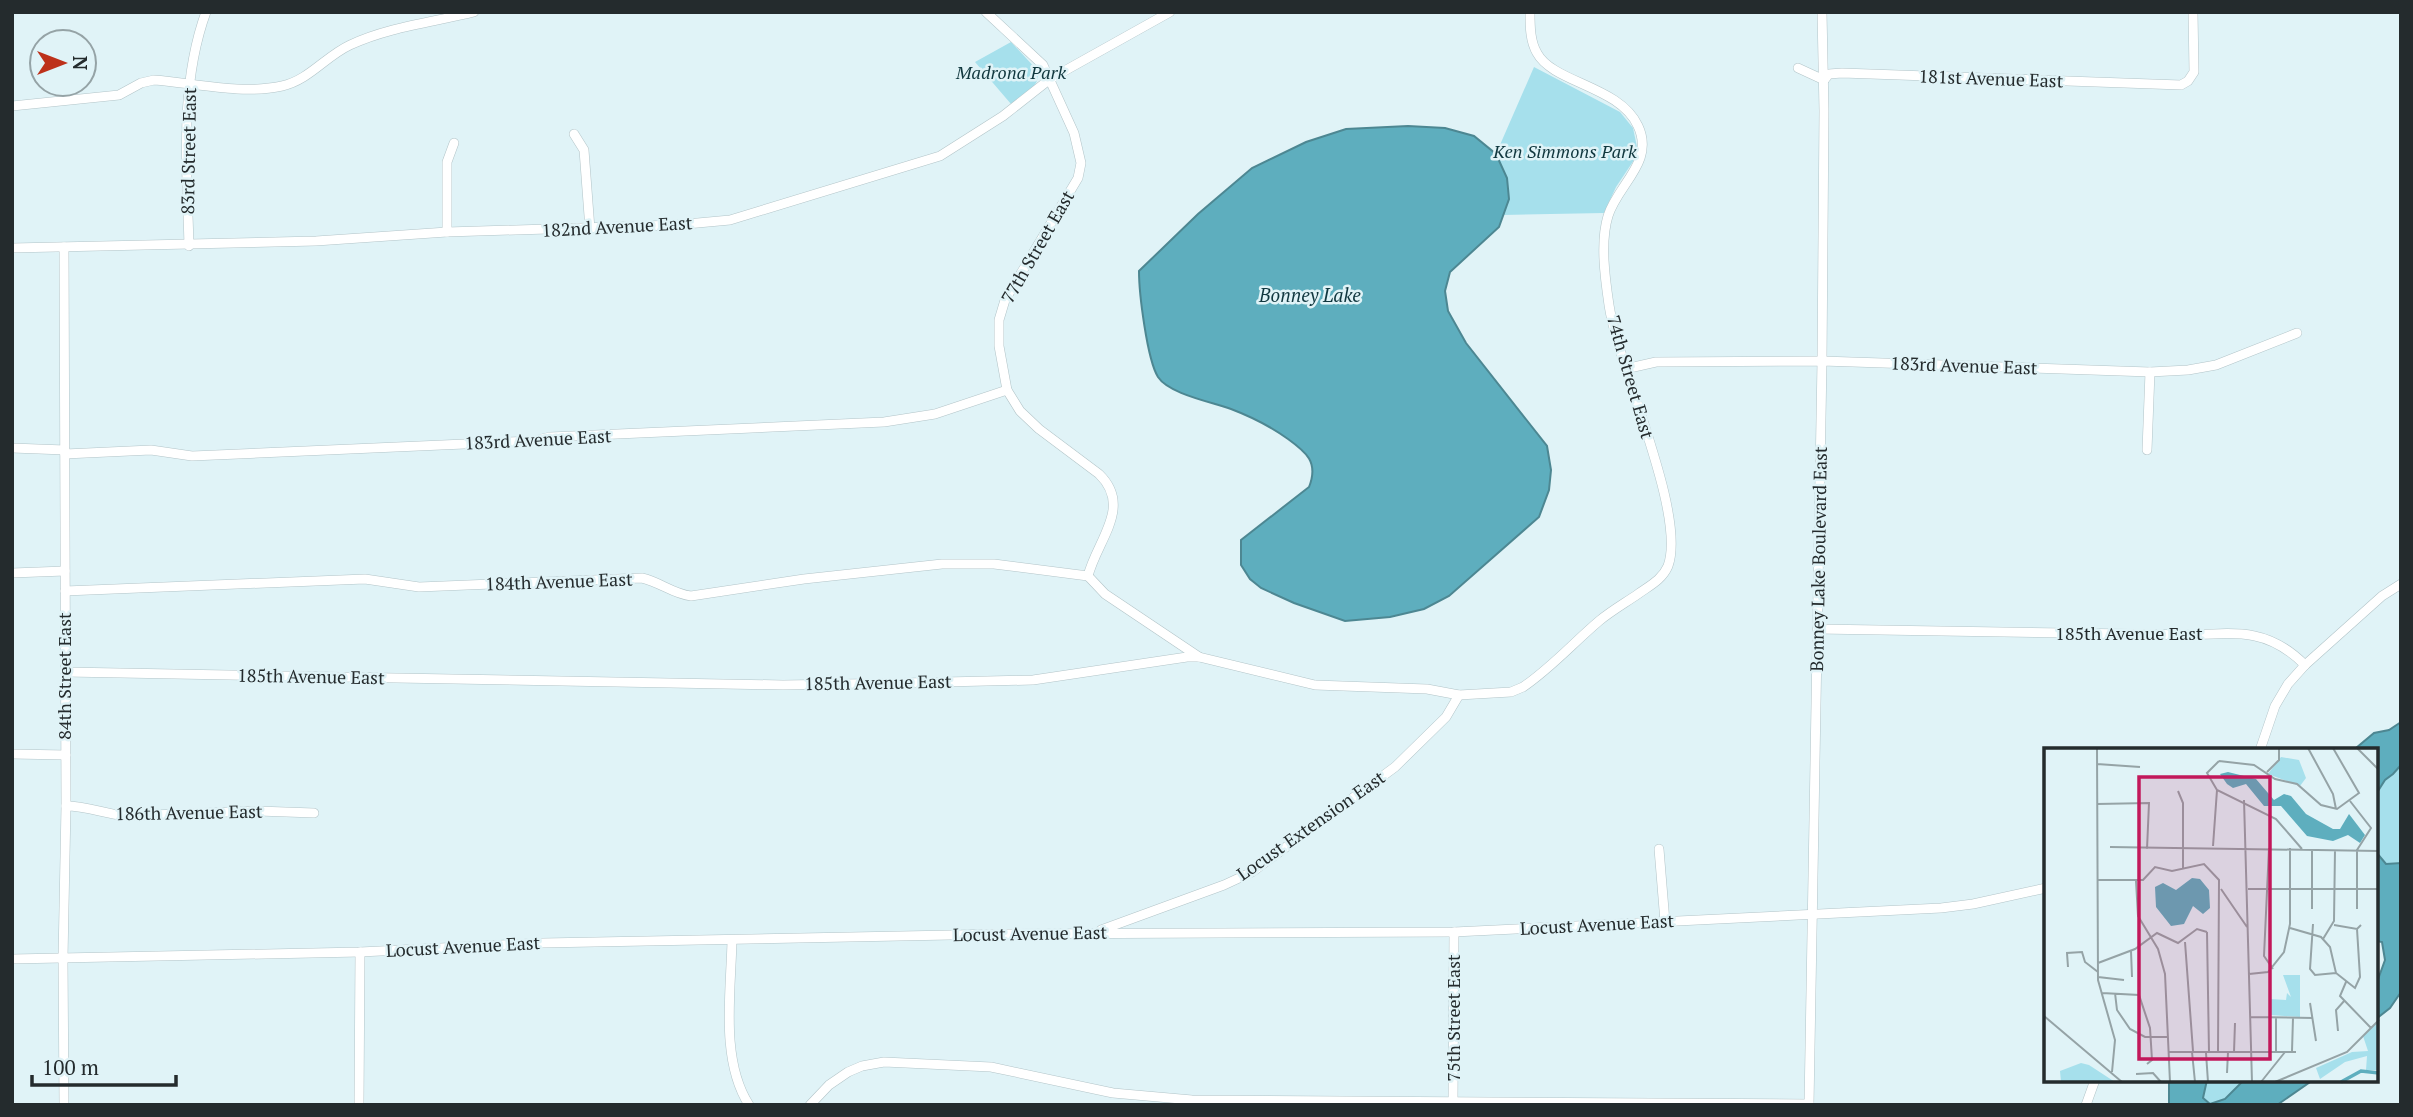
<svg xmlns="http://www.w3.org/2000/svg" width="2413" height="1117" font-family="'PT Serif',serif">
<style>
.green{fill:#a6e0ec}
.water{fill:#5eaebe;stroke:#4d8792;stroke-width:2}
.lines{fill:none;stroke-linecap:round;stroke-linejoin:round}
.minor-casing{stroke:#b2c4c8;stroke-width:10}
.minor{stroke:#fff;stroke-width:9}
.labels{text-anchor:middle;stroke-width:5;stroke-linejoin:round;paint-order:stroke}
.park-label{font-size:18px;font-style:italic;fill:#10373e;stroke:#e0f3f7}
.street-label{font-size:18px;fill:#242b2d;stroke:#e0f3f7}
.water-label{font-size:19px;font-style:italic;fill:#10373f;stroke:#e0f3f7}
.inset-river{fill:none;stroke:#5eaebe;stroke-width:3.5}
.inset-road{fill:none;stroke:#95a3a6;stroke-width:2}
.view{fill:#c2185b;fill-opacity:0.15;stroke:#c2185b;stroke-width:3.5}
.inset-edge{fill:none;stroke:#242b2d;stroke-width:3.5}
</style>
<rect width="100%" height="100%" fill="#e0f3f7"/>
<g class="green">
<path d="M1011,42l27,29c2,17 -15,24 -27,33l-36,-42z"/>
<path d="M1534,67l86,45 13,16 4,19 -3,13 -18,27 -12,26 -101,2c9,-26 4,-37 -7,-61z"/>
<polygon points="2401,765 2401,863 2385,864 2376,852 2376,794 2385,780 2393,774"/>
<polygon points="2207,1080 2244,1080 2225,1099 2209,1104 2203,1098"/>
</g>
<g class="water">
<path d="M1408,126l37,2 29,8 22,18 11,24 2,21 -10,28 -49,45 -5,19 3,20 18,32 81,103 4,24 -2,20 -10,27 -90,79 -25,13 -34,8 -45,4 -51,-18 -33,-15 -11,-9 -9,-14v-25l68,-53c10,-25 -3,-35 -21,-48 -18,-13 -36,-22 -57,-30 -19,-7 -62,-15 -73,-32 -11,-18 -19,-84 -19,-106l59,-57 54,-46 54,-26 40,-13z"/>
<polygon points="2401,722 2401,765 2393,774 2385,780 2376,794 2376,750 2356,748 2374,733 2389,730"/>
<polygon points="2376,852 2386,864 2401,863 2401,992 2390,1008 2376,1019 2376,985 2385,960 2382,942 2376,941"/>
<polygon points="2169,1080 2207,1080 2203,1098 2210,1104 2225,1099 2244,1080 2313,1080 2277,1105 2169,1105"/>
</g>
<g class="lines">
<g class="minor-casing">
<g id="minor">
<path d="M986,12l57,53 31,68 7,30 -3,15 -73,122 -6,20v26l8,44 13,21 19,18 60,45c34,33 -2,66 -11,102"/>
<polyline points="1798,68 1824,80"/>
<polyline points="1824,80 1829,74 1842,73 2181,85 2188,81 2194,72 2193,12"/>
<path d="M12,106l107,-11 22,-12 13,-3c41,3 87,15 128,6 27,-6 44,-30 68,-41 38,-18 84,-23 124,-33"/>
<polyline points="574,134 584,150 590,229"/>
<polyline points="447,232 447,162 454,143"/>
<path d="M189,246c-2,-78 -10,-160 17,-234"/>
<polyline points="12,248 316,241 447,232 676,225 730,220 940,156 1003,116 1050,79 1170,12"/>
<polyline points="1625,369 1656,362 1822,361 2150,372 2188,370 2216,365 2297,333"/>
<polyline points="12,448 65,450"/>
<polyline points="2147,450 2150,372"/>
<polyline points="65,454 151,450 192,456 533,441 550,437 884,422 935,414 1007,390"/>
<polyline points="12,573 65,571"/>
<polyline points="1088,576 1105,594 1199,657"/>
<path d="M65,591l300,-12 54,8 223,-9c18,4 31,16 49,18l113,-17 138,-15h52l94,12"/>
<path d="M1818,629l376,6c47,-3 76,-5 111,30"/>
<path d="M66,672l717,13 120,-2 130,-3 154,-23h12l116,28 112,4 32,6 52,-3 12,-5c28,-19 50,-44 76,-66 12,-10 26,-18 39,-27 11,-8 24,-14 30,-28 19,-52 -50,-199 -59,-261 -4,-27 -9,-63 -1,-89 10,-32 47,-54 30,-90 -18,-40 -85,-43 -101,-73 -7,-12 -7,-27 -7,-41"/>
<polyline points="2260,750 2275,706 2288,684 2305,665 2382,596 2401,584"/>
<polyline points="12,754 66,755"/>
<path d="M66,806c21,0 39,8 60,10l132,-5 56,2"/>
<polyline points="1659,849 1665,922"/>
<polyline points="1101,930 1224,885 1252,872 1395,767 1446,717 1459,695"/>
<path d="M732,940c-1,52 -12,120 17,165"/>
<polyline points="12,959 360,952 543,943 1001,934 1454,932 1941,908 1973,904 2046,888"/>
<polyline points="64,1105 63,958 66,806 64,247"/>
<polyline points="359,1105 360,952"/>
<polyline points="810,1105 829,1085 848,1072 862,1066 884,1062 991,1067 1113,1093 1192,1100 1809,1104"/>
<polyline points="1453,1105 1454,932"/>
<polyline points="1809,1105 1822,361 1824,111 1822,12"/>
<polyline points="2086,1105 2095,1080"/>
</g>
</g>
<use href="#minor" class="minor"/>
</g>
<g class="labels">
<g class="park-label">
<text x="1011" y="79">Madrona Park</text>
<text x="1565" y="158">Ken Simmons Park</text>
</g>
<g class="street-label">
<text transform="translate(1991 79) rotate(2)" y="6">181st Avenue East</text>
<text transform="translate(189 151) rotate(-89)" y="6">83rd Street East</text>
<text transform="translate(617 227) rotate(-3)" y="6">182nd Avenue East</text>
<text transform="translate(1038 247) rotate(-60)" y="6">77th Street East</text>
<text transform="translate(1964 366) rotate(2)" y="6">183rd Avenue East</text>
<text transform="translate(1630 377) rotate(74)" y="6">74th Street East</text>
<text transform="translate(538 440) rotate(-3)" y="6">183rd Avenue East</text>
<text transform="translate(1819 559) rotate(-89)" y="6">Bonney Lake Boulevard East</text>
<text transform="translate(559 582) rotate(-2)" y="6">184th Avenue East</text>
<text x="2129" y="640">185th Avenue East</text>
<text transform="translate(65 676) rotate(-90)" y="6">84th Street East</text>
<text transform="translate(311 677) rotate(1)" y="6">185th Avenue East</text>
<text transform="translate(878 683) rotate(-1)" y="6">185th Avenue East</text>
<text transform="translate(189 813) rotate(-1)" y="6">186th Avenue East</text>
<text transform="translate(1311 826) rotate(-35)" y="6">Locust Extension East</text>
<text transform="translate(1597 925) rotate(-3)" y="6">Locust Avenue East</text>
<text transform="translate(1030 934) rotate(-1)" y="6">Locust Avenue East</text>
<text transform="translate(463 947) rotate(-3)" y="6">Locust Avenue East</text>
<text transform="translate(1454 1018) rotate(-90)" y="6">75th Street East</text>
</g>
<g class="water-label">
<text x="1310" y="302">Bonney Lake</text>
</g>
</g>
<g transform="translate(2044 748)">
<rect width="334" height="334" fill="#e0f3f7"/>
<path d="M237,9l18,3 7,18 -6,8 -32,-12zM239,227h17v42l-30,-2v-16l16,1 1,-7 4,4zM334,272v50h-12l1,-14 -22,6 -25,17 -4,-11 36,-16 16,-1 -5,-15zM37,315l8,2 26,17h-54l-1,-11z" fill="#a6e0ec"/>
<path d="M184,24l28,7 18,21 10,-6 7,2 15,18 27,15h7l9,-15 16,21 -5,8 -12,-8 -15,6 -26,-5 -26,-30h-17l-18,-22 -13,4 -6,-4 -7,-10zM148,130l8,1 9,11 1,18 -7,6 -10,-8 -9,18 -13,2 -15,-19 -1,-20 8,-4 13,7z" fill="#5eaebe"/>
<path class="inset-river" d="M297,334l20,-11 18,2"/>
<path class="inset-road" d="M53,0l1,232 17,60 -3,32M264,0l25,46 3,15M313,0l22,22M175,13l35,4 21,14 22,5 24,21 16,4 22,-16 -26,-45M175,13l-12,12 10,17 59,29 26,30M53,16l43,3M223,24l12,-12v-12M134,43l5,12v66M200,52l8,282M306,53l21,27 -14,22v59M53,56l52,-1 -2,46M169,98l4,-56M66,99l269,4M225,100l-5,108 9,13M54,132h45l12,-13 17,4 32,-7 15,16 -1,172M92,133l2,35 20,33 7,25 5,108M177,141l26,38M204,141h131M268,161v-59M269,176l-3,45 5,6 21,-2M290,177l23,4 4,-4M246,180l31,9 9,10 6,26 19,15 5,-11 -3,-48M163,184l2,120M279,191l11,-18 1,-71M141,194l8,109M87,203l1,26M54,215l37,-14 22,-16 21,10 19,-14 10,3M24,219l-1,-14 15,-1 3,10 13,10M205,226l19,-2 16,-20 6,-28v-76M54,229l26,3M302,234l-6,14 31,32M58,245l37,2 11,33 2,32 -5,4M71,245l2,17 13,19 15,8h23M266,255l6,38M0,268l78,66M207,269l62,1M232,270v33M294,283l-2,-21 9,-10M248,303l1,-33M124,304h128M148,304l3,30M190,304l1,-29M162,305l2,29M183,325l1,-21M92,326l17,-1 8,9M217,334l24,-30M231,334l72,-30 32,-32"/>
<path class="view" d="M95,29h131v282h-131z"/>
<rect width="334" height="334" class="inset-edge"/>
</g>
<rect width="2413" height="1117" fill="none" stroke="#242b2d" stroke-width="28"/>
<g transform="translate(63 63) rotate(90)"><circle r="33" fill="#e0f3f7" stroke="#95a3a6" stroke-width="2"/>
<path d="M0-5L12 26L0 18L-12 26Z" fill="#bd311a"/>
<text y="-10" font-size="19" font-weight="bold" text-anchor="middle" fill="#242b2d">N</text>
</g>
<path d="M32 1075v10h144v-10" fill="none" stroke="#242b2d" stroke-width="3.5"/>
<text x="42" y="1075" font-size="21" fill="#242b2d" stroke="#e0f3f7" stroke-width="5" paint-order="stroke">100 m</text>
</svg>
